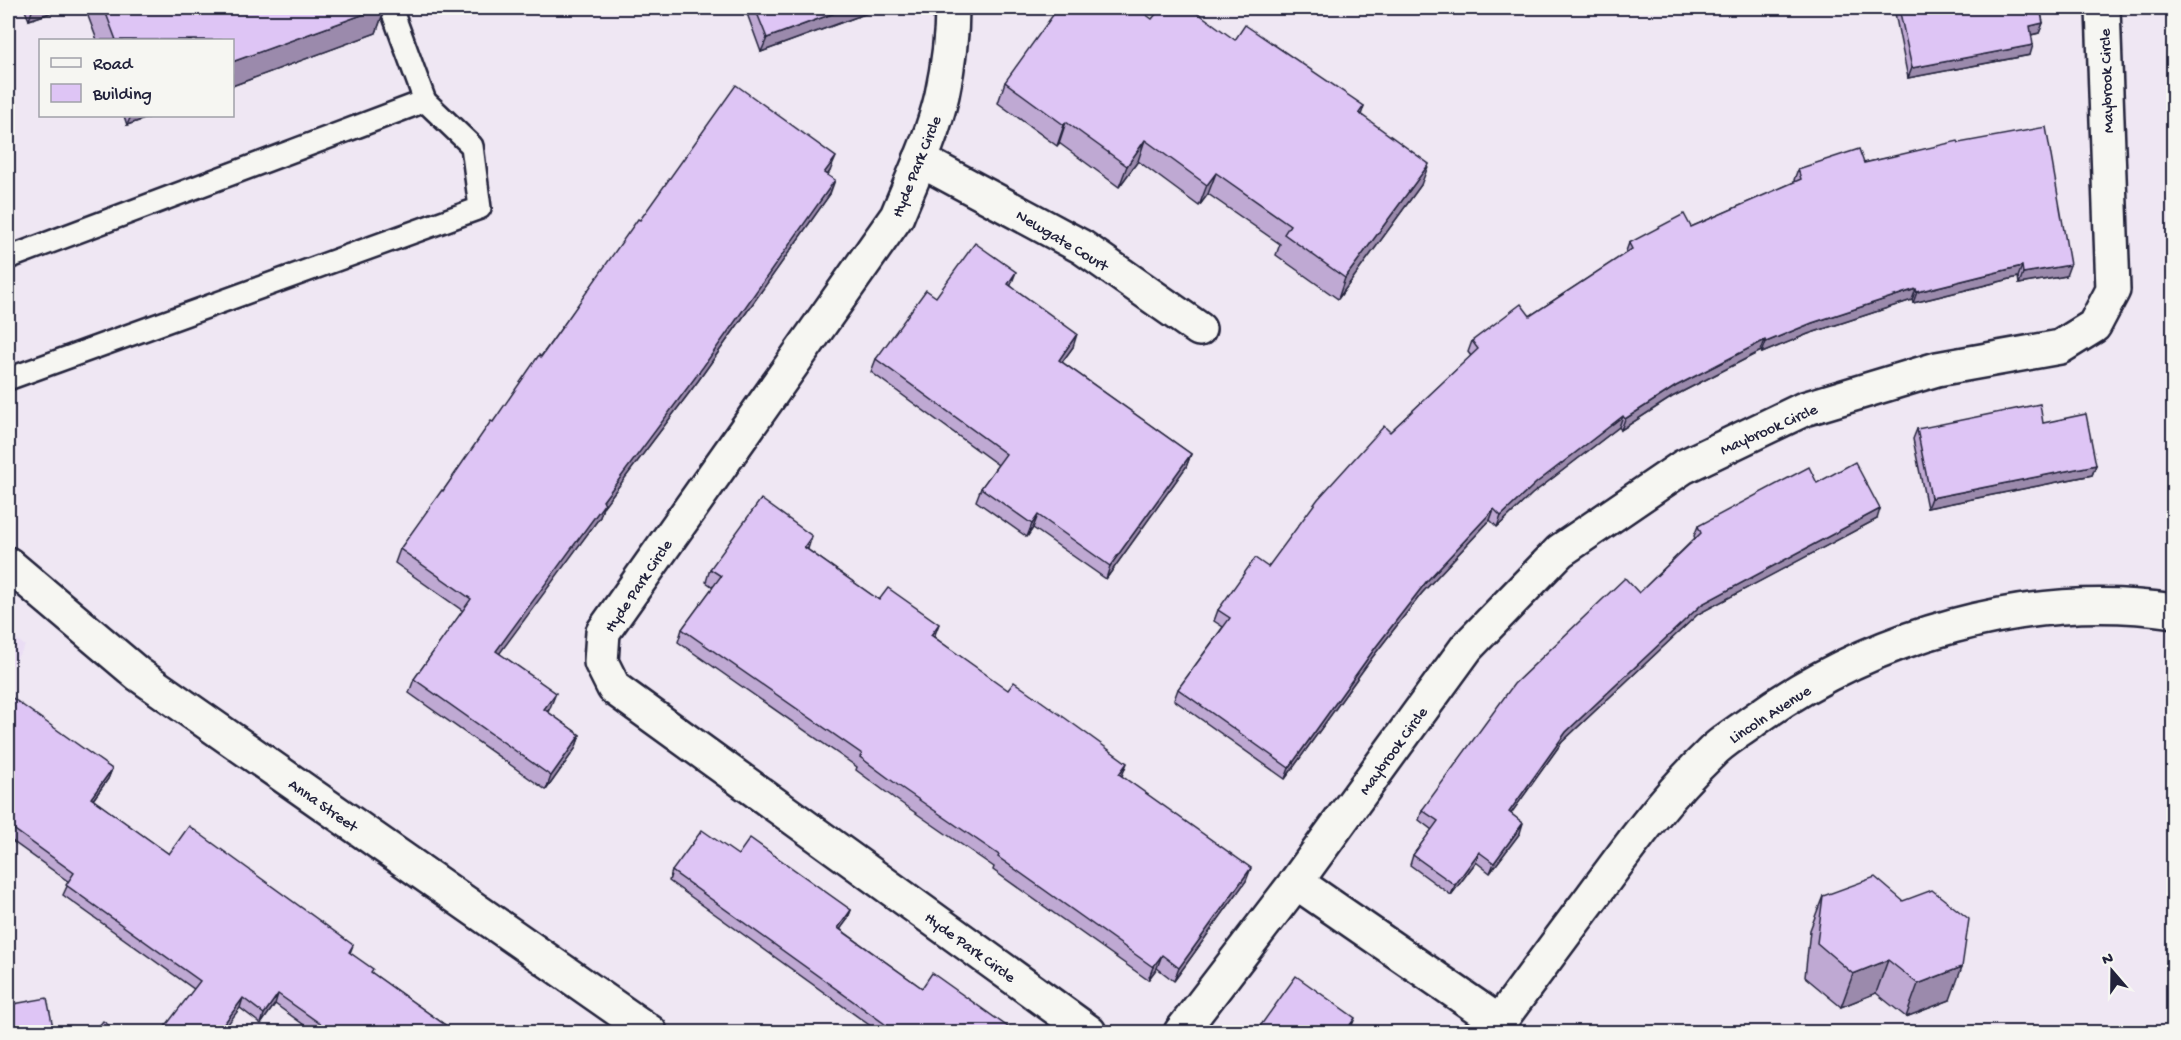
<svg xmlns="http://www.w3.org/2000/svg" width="2181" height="1040" font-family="'Gochi Hand',sans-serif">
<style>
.built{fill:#eaddf4}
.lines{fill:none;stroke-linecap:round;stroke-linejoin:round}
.lane-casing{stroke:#22223b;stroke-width:26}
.street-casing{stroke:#22223b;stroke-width:38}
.secondary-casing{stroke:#22223b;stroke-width:38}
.lane{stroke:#f6f6f2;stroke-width:21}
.street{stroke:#f6f6f2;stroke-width:33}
.secondary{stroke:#f6f6f2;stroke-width:33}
.wall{fill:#bfa9d3;stroke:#22223b;stroke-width:1.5}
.shaded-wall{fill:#9b8aac;stroke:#22223b;stroke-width:1.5}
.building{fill:#dec5f5;stroke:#22223b;stroke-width:1.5}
.labels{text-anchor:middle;stroke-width:4.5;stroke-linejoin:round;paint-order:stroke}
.street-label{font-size:16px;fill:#22223b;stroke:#f6f6f2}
</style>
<rect width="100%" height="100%" fill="#efe7f3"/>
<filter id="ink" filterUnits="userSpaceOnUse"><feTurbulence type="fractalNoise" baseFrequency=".0167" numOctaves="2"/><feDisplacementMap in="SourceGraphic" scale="12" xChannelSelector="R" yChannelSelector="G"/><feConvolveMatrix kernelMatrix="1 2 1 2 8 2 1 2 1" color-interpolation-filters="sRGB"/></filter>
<g filter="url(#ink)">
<polygon class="built" points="8,632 25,646 8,671"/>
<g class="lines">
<g class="lane-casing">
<g id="lane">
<polyline points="391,8 425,101"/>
<polyline points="8,258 425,101 472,146 480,208 8,379"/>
</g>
</g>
<g class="street-casing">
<g id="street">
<path d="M952,8c0,28 -4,59 -10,87 -9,40 -29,82 -45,121l-294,416 -2,30 13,26 475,344"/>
<polyline points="920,160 1082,247 1199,329"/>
<polyline points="8,564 138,674 650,1032"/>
<polyline points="1296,882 1499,1022"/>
<polyline points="1181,1032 1296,882 1467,647 1560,551 1683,467 1804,409 1937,369 2060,347 2094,326 2113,290 2103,8"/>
</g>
</g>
<g class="secondary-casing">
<path id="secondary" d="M1492,1032c33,-45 66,-90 100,-135 37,-50 73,-100 118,-143 12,-13 29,-22 43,-33 117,-85 276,-132 421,-110"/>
</g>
<use href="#lane" class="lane"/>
<use href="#street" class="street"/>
<use href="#secondary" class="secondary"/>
</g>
<g class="wall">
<polygon points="24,8 65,8 29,20"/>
<polygon points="85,8 385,8 376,33 232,86 232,40 97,40"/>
<polygon points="745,8 881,8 761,52"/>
<polygon points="1894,8 2040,8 2043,23 2039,33 2031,35 2030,55 1908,78"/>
<polygon points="1166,12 1235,40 1364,106 1361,115 1421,185 1338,299 1276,255 1280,244 1208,194 1199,206 1138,161 1119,187 1059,143 1057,146 998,103 1005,82 1152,19"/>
<polygon points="2174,101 2174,207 2170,110"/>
<polygon points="124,116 153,116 127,125"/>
<polygon points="1959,143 2066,276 2019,284 2018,277 1913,303 1912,300 1808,334 1762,353 1761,351 1672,397 1621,430 1619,427 1532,494 1497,527 1490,520 1422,593 1371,659 1285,779 1174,700 1178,689 1223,627 1214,621 1218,610 1268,567 1390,432 1471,356 1468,352 1472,341 1530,316 1625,254 1629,243 1691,227 1795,182 1794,180 1798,169 1864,163"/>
<polygon points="830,171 828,175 830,194 698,381 603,507 600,517 499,653 550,708 548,712 580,735 575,749 546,790 409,693 414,679 463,611 395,563 400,549 443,491 640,220"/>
<polygon points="1011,286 1073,347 1062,362 1191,454 1186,467 1106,579 1033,528 1027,537 976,501 981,488 998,465 871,372 876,359 936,297"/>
<polygon points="2174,328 2174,406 2171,334"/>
<polygon points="2043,423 2096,465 2092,475 1927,508 1913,439 1917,429"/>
<polygon points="1817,483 1877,519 1698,614 1562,742 1511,813 1520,833 1490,873 1476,862 1451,895 1410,865 1413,855 1432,830 1419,820 1422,810 1639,593 1695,538 1694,536 1698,526"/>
<polygon points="807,549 879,600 934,637 1122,777 1246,881 1174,981 1157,968 1148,980 993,870 994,867 894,798 856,770 857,767 678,642 682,629 713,587 706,582 710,569"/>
<polygon points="8,702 112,769 108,779 93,800 169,854 353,945 350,953 372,973 455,1032 314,1032 275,1004 261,1024 240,1008 194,989 63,895 69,882 8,838"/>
<polygon points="738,855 851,910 847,920 840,929 922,988 1015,1032 879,1032 669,881 672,871"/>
<polygon points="1823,896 1950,1000 1906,1017 1876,993 1841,1007 1805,977 1810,930"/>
</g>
<g class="shaded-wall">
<polygon points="33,8 65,8 29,20"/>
<polygon points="381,8 385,8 376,33 232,86 232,62"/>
<polygon points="848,8 881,8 761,52 767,38"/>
<polygon points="2043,23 2039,33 2026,36 2030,26"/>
<polygon points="2033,45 2030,55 1908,78 1912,68"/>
<polygon points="131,116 153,116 127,125"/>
<polygon points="1066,122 1059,143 1057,146 1064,125"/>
<polygon points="1145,140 1138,161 1119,187 1127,166"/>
<polygon points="836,157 830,171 819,187 824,173"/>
<polygon points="1429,164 1421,185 1338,299 1345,278"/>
<polygon points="1216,173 1208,194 1199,206 1207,185"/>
<polygon points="835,180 830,194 698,381 603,507 600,517 491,665 496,651 603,501"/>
<polygon points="2070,265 2066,276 2019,284 2023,273"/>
<polygon points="2022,266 2018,277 1913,303 1917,292"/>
<polygon points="1016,272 1011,285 1003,297 1008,284"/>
<polygon points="1916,289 1912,300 1808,334 1762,353 1766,342 1812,323"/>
<polygon points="1077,334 1073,347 1054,373 1059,360"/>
<polygon points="1765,340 1761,351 1672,397 1621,430 1625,419 1676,386"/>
<polygon points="1623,416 1619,427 1532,494 1497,527 1501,516 1536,483"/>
<polygon points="1191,454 1186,467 1106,579 1110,566"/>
<polygon points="2096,465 2092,475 1927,508 1931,498"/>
<polygon points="1494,509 1490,520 1422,593 1371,659 1285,779 1289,768 1375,648 1426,582"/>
<polygon points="1880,509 1877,519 1698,614 1562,742 1505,822 1509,812 1566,732 1702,604"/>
<polygon points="1038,515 1033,528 1027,537 1032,524"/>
<polygon points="812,536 808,549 804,547"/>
<polygon points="939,624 934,637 931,635"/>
<polygon points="556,693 550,708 539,723 544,709"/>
<polygon points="580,735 575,749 546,790 551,776"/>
<polygon points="1127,763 1122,776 1119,774"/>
<polygon points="112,769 108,779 87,808 91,798"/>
<polygon points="1523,823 1520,833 1490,873 1494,863"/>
<polygon points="1479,852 1476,862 1451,895 1455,885"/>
<polygon points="1251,868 1246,881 1174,981 1179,968"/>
<polygon points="851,910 847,920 834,938 838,928"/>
<polygon points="1162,955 1157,968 1148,980 1153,967"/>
<polygon points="1888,960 1876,993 1841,1007 1853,974"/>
<polygon points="1962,967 1950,1000 1906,1017 1918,984"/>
<polygon points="278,994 275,1004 261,1024 264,1014"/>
<polygon points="243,998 240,1008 222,1032 218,1032"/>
<polygon points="1355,1018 1351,1028 1348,1032 1345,1032"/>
</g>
<g class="building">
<polygon points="104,8 381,8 232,62 232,40 116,40"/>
<polygon points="755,8 848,8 767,38"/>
<polygon points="1058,8 1137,8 1152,19 1161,8 1166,12 1169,8 1191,8 1235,40 1245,25 1364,106 1359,113 1429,164 1345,278 1284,234 1290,225 1216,173 1207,185 1145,140 1127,166 1066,122 1064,125 1005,82"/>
<polygon points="1899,8 2040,8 2043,23 2030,26 2033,45 1912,68"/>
<polygon points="736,85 836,157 824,173 835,180 703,367 603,501 605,503 496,651 556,693 544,709 580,735 551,776 414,679 471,599 400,549 442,490 443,491 491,421 493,422 539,355 541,357 638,219 640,220"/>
<polygon points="2046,127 2070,265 2023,273 2022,266 1917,292 1916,289 1812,323 1766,342 1765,340 1676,386 1625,419 1623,416 1536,483 1501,516 1494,509 1426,582 1375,648 1289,768 1178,689 1230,618 1218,610 1255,558 1268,567 1318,499 1384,426 1390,432 1478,349 1472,341 1521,304 1530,316 1632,249 1629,243 1684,214 1691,227 1801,179 1798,169 1859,149 1864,163 1958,141 1959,143"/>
<polygon points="975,243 1016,272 1008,284 1077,334 1059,360 1191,454 1110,566 1038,515 1032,524 981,488 1006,454 876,359 926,290 936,297"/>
<polygon points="2040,404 2043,423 2086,414 2096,465 1931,498 1917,429"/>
<polygon points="1855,462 1880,509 1702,604 1566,732 1509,812 1523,823 1494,863 1479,852 1455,885 1413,855 1438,821 1422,810 1514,684 1625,578 1639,593 1701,533 1698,526 1809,467 1817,483"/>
<polygon points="761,499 812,536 804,547 879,600 888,588 939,624 931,635 1008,690 1014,682 1065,718 1127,763 1119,774 1251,868 1179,968 1162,955 1153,967 998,857 999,855 899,786 860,757 862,754 682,629 721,576 710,569"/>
<polygon points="11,697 112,769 91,798 169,854 189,826 353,945 349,952 373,969 371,972 455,1032 332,1032 278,994 264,1014 243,998 218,1032 161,1032 200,981 66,885 74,873 8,825 8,702"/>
<polygon points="702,830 738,855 750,838 851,910 838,928 922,988 932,973 1015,1032 896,1032 672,871"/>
<polygon points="1875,877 1903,901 1932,890 1969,919 1962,967 1918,984 1888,960 1853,974 1817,943 1823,896"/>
<polygon points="1296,976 1355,1018 1345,1032 1256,1032"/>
<polygon points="47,998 54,1032 8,1032 8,1005"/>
<polygon points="103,1021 118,1032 94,1032"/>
<polygon points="465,1029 470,1032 463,1032"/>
</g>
</g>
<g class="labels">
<g class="street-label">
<text transform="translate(2105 81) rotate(-92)" y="6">Maybrook Circle</text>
<text transform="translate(915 166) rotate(-68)" y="6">Hyde Park Circle</text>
<text transform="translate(1063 239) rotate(31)" y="6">Newgate Court</text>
<text transform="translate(1768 428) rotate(-24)" y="6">Maybrook Circle</text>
<text transform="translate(637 585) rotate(-56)" y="6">Hyde Park Circle</text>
<text transform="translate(1769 713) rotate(-33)" y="6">Lincoln Avenue</text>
<text transform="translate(1392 750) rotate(-54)" y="6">Maybrook Circle</text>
<text transform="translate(324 804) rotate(35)" y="6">Anna Street</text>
<text transform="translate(971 946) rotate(36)" y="6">Hyde Park Circle</text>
</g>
</g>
<rect width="2181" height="1040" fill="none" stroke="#f6f6f2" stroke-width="30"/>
<rect x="15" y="15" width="2151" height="1010" fill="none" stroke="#22223b" stroke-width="2" filter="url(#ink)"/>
<rect x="39" y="39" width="195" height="78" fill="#f6f6f2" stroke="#a1a1a9" stroke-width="1.5"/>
<rect x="51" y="58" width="30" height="9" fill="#f6f6f2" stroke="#a1a1a9" stroke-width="1.5"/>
<text x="93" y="69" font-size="18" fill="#22223b">Road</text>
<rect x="51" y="84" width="30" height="18" fill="#dec5f5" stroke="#a1a1a9" stroke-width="1.5"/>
<text x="93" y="99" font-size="18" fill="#22223b">Building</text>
<g transform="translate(2112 971) rotate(340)" stroke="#f6f6f2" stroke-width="4.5" paint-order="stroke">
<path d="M0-4.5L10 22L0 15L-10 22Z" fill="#22223b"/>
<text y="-9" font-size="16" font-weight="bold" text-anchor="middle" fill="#22223b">N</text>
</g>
</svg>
